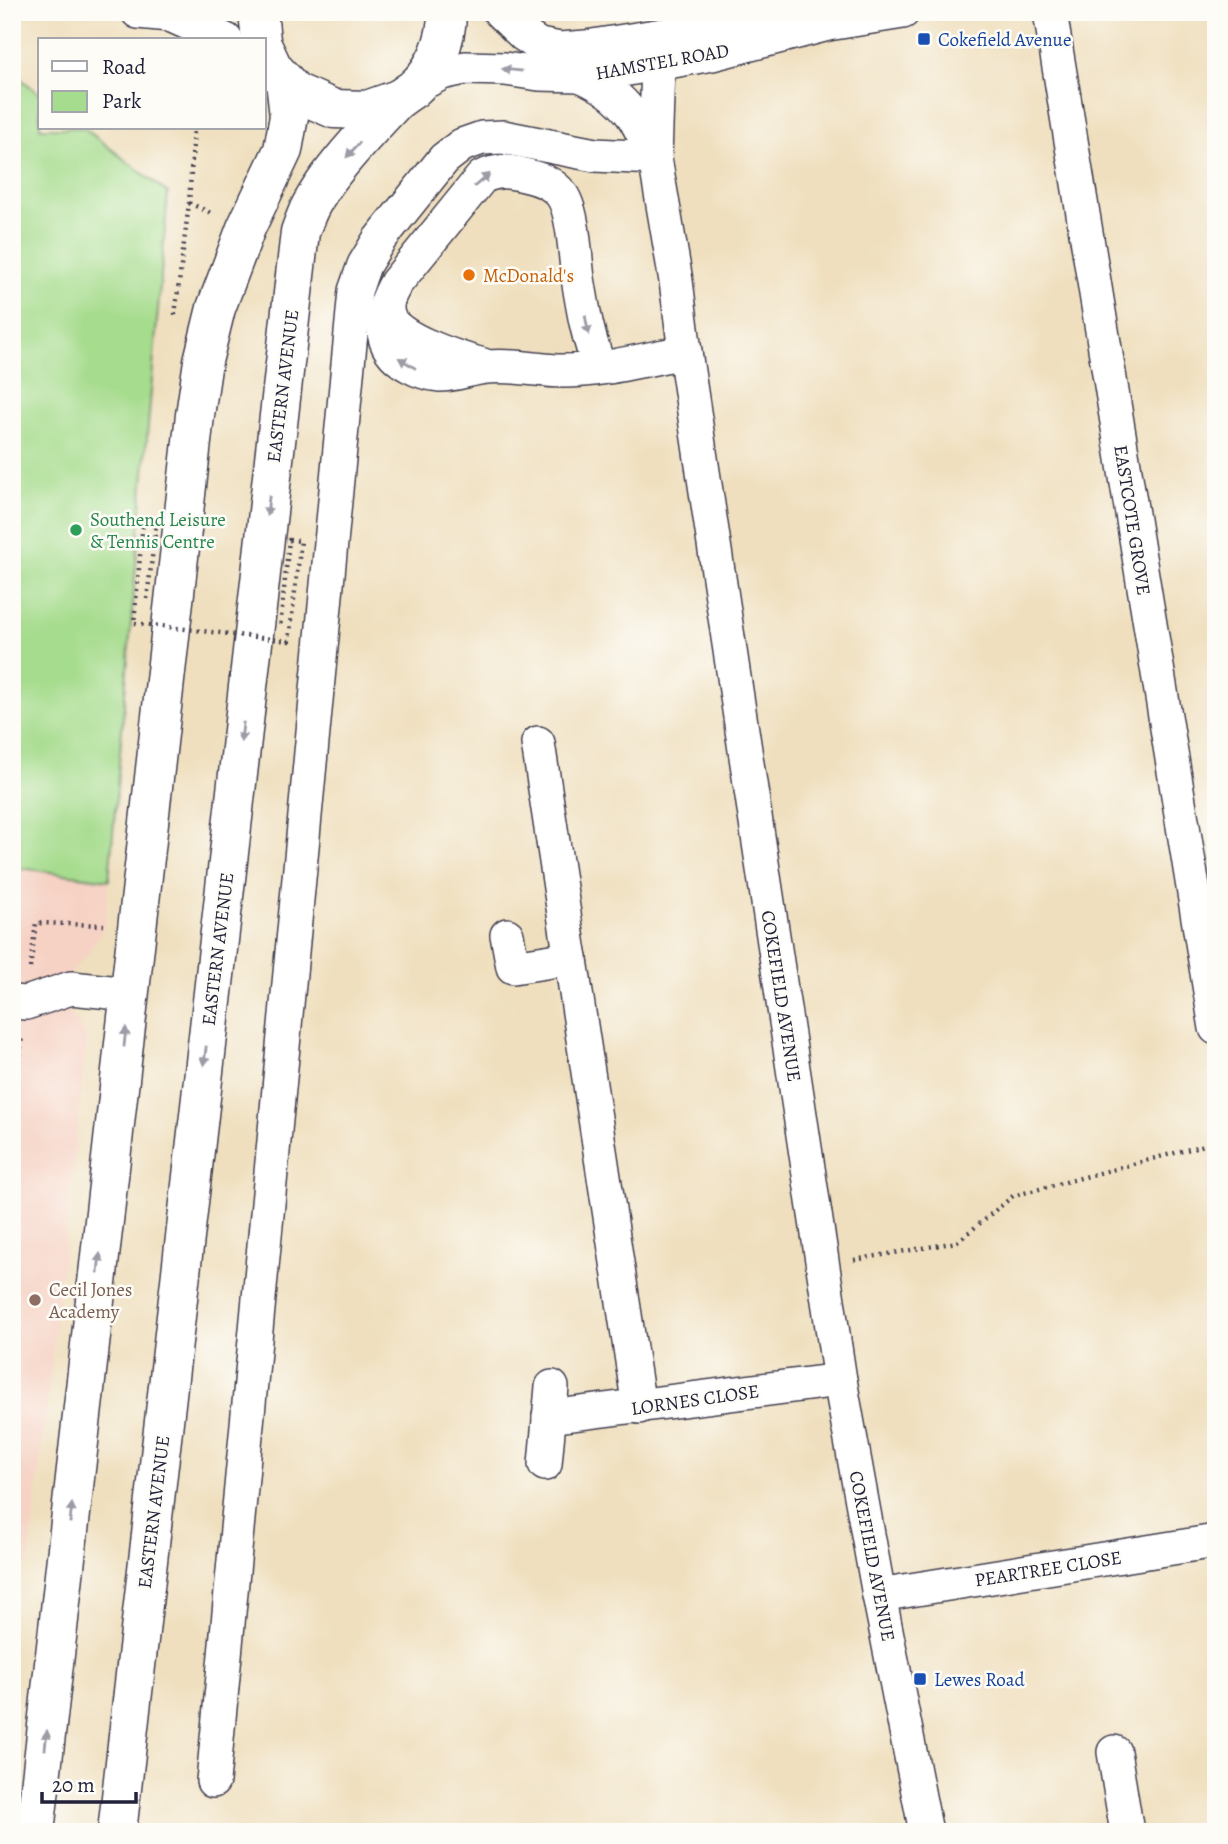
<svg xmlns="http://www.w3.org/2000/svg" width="1228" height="1844" font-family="Alegreya,serif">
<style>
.built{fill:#f6d2c4}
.green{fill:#a6dc8d;stroke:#647f64;stroke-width:2}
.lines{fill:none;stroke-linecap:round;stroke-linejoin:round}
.minor-casing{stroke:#413e4f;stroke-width:36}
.major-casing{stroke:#413e4f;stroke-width:41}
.path{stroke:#413e4f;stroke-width:4.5;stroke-dasharray:2 5;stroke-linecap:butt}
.minor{stroke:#fff;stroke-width:33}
.major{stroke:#fff;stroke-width:38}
.path-bridge{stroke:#413e4f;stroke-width:4.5;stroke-dasharray:2 5;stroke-linecap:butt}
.oneway{fill:#9c9ca7}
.transit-dot{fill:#1a4fb4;stroke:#fdfcf7;stroke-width:2.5}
.food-dot{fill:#e8710a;stroke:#fdfcf7;stroke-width:2.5}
.leisure-dot{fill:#2e9e5b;stroke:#fdfcf7;stroke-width:2.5}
.education-dot{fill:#8d6e63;stroke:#fdfcf7;stroke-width:2.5}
.labels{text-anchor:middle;stroke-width:5;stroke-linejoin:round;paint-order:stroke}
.transit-label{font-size:19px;fill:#164399;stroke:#fdfcf7;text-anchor:start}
.street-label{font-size:19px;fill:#22223b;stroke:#fdfcf7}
.food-label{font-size:19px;fill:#c56008;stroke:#fdfcf7;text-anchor:start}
.leisure-label{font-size:19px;fill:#27864d;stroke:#fdfcf7;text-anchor:start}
.education-label{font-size:19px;fill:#785e54;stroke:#fdfcf7;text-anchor:start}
</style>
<rect width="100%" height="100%" fill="#fdfcf7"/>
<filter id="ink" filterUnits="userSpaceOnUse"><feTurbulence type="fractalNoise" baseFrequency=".0143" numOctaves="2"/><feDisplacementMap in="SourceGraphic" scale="14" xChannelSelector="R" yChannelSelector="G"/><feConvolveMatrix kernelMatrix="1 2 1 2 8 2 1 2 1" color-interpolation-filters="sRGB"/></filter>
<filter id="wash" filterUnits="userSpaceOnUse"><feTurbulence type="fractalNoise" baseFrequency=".00686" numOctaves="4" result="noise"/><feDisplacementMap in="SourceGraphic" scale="28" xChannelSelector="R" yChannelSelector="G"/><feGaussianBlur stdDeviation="1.57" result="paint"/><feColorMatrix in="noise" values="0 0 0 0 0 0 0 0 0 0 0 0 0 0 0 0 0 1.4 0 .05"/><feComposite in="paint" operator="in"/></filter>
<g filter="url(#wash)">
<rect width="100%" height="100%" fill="#efdfbe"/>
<polygon class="built" points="12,867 109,880 105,925 90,951 73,970 69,1011 87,1038 29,1563 12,1582"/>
<polygon class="green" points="12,72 40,94 40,128 84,128 168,193 109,880 12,867"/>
</g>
<g filter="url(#ink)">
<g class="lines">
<g class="minor-casing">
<g id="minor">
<polyline points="138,12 170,15 187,12"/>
<polyline points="500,12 524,35 539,45 560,49 586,47 707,28 753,24 776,24"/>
<polyline points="1050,12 1216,1028"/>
<polyline points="170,15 226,40"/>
<polyline points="658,65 655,158 676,281 685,352 840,1380 879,1595 926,1832"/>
<path d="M580,75c21,9 40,22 53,41 8,12 14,27 21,40"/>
<polyline points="413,88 442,73 465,68 505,69 539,74 580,75 617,71 712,54 828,24 903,12"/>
<path d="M387,304c0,4 0,8 1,11 6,24 73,44 95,50"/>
<path d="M600,367c-12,-27 -17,-58 -22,-89 -3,-21 -4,-68 -17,-84 -9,-12 -24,-16 -37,-19 -16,-4 -27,-5 -42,2l-86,106c-17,29 -21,65 14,83 9,5 20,8 30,9 17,0 31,-7 48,-8 24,-3 50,4 75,4 40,0 82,-12 122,-19"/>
<polyline points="538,743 639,1407"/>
<polyline points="507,935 513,967 571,958"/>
<polyline points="12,1002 26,1003 71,988 130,994"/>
<polyline points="549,1417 840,1380"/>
<polyline points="545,1464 552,1387"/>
<polyline points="879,1595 1216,1541"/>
<polyline points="1114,1752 1127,1832"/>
<polyline points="213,1781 355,291 364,265 379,240 444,159 462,145 482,138 503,137 595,155 655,158"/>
</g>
</g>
<g class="major-casing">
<g id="major">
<polyline points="258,12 261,40"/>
<polyline points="264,49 273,68 295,92 334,109 367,110 398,99"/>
<polyline points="35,1832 195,415 203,361 216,308 246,228 283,150 289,116 285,81"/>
<path d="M117,1832l183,-1600c3,-8 6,-17 10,-25 18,-35 58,-76 85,-105 6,-5 12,-9 18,-13 22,-19 34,-48 34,-77"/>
</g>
</g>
<g class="path">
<polyline points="189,203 213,214"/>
<polyline points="175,315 189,203 194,128"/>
<polyline points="30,968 36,923 104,925"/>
<polyline points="12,1082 19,1065 22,1035"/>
<polyline points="854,1260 957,1242 1013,1196 1216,1142"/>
</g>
<use href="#minor" class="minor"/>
<use href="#major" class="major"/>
<polyline class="path-bridge" points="147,599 156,525 143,523 134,623 289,641 301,541 289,540 280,628"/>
</g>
<defs><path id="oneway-solid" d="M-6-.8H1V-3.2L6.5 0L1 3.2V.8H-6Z" transform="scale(1.75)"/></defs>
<g class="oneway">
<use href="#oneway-solid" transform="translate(512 70) rotate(-174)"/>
<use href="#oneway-solid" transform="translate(353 150) rotate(132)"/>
<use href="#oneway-solid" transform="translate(482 180) rotate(-40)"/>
<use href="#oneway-solid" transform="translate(587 325) rotate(79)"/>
<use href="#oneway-solid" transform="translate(407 363) rotate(-148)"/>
<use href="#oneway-solid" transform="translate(268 506) rotate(97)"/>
<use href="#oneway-solid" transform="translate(242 732) rotate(97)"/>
<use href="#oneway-solid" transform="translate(125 1037) rotate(-84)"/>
<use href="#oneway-solid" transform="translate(205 1056) rotate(97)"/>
<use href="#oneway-solid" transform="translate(99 1263) rotate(-84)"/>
<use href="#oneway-solid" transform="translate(71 1513) rotate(-84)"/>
<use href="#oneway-solid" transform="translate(46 1740) rotate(-84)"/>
</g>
</g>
<g class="transit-dot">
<rect x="917" y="32" width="14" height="14" rx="3.5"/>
<rect x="913" y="1672" width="14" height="14" rx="3.5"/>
</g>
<circle class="food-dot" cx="469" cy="275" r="7"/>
<circle class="leisure-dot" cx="76" cy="530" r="7"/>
<circle class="education-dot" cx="35" cy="1300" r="7"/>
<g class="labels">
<g class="transit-label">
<text x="938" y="46">Cokefield Avenue</text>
<text x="934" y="1686">Lewes Road</text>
</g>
<g class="street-label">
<text transform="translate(662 61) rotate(-10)" y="7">HAMSTEL ROAD</text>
<text transform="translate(282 386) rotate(-83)" y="7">EASTERN AVENUE</text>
<text transform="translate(1133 520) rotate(81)" y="7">EASTCOTE GROVE</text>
<text transform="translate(217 949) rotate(-83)" y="7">EASTERN AVENUE</text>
<text transform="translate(782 996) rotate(81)" y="7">COKEFIELD AVENUE</text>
<text transform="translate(695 1399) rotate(-8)" y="7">LORNES CLOSE</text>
<text transform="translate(153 1512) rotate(-83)" y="7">EASTERN AVENUE</text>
<text transform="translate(873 1556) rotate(79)" y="7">COKEFIELD AVENUE</text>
<text transform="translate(1048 1568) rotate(-9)" y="7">PEARTREE CLOSE</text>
</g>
<g class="food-label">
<text x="483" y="282">McDonald's</text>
</g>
<g class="leisure-label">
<text x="90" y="526">Southend Leisure<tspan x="90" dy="22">&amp; Tennis Centre</tspan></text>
</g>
<g class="education-label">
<text x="49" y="1296">Cecil Jones<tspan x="49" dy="22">Academy</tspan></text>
</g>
</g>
<rect width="1228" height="1844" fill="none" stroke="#fdfcf7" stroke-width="42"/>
<rect x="38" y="38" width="228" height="91" fill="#fdfcf7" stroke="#a5a5ac" stroke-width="2"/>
<rect x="52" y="61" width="35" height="10" fill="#ffffff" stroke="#a5a5ac" stroke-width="2"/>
<text x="102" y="74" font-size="21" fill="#22223b">Road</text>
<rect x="52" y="91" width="35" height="21" fill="#a6dc8d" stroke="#a5a5ac" stroke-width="2"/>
<text x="102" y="108" font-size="21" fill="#22223b">Park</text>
<path d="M42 1792v10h94v-10" fill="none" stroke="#22223b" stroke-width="3.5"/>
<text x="52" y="1792" font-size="21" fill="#22223b" stroke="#fdfcf7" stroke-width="5" paint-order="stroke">20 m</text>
</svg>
